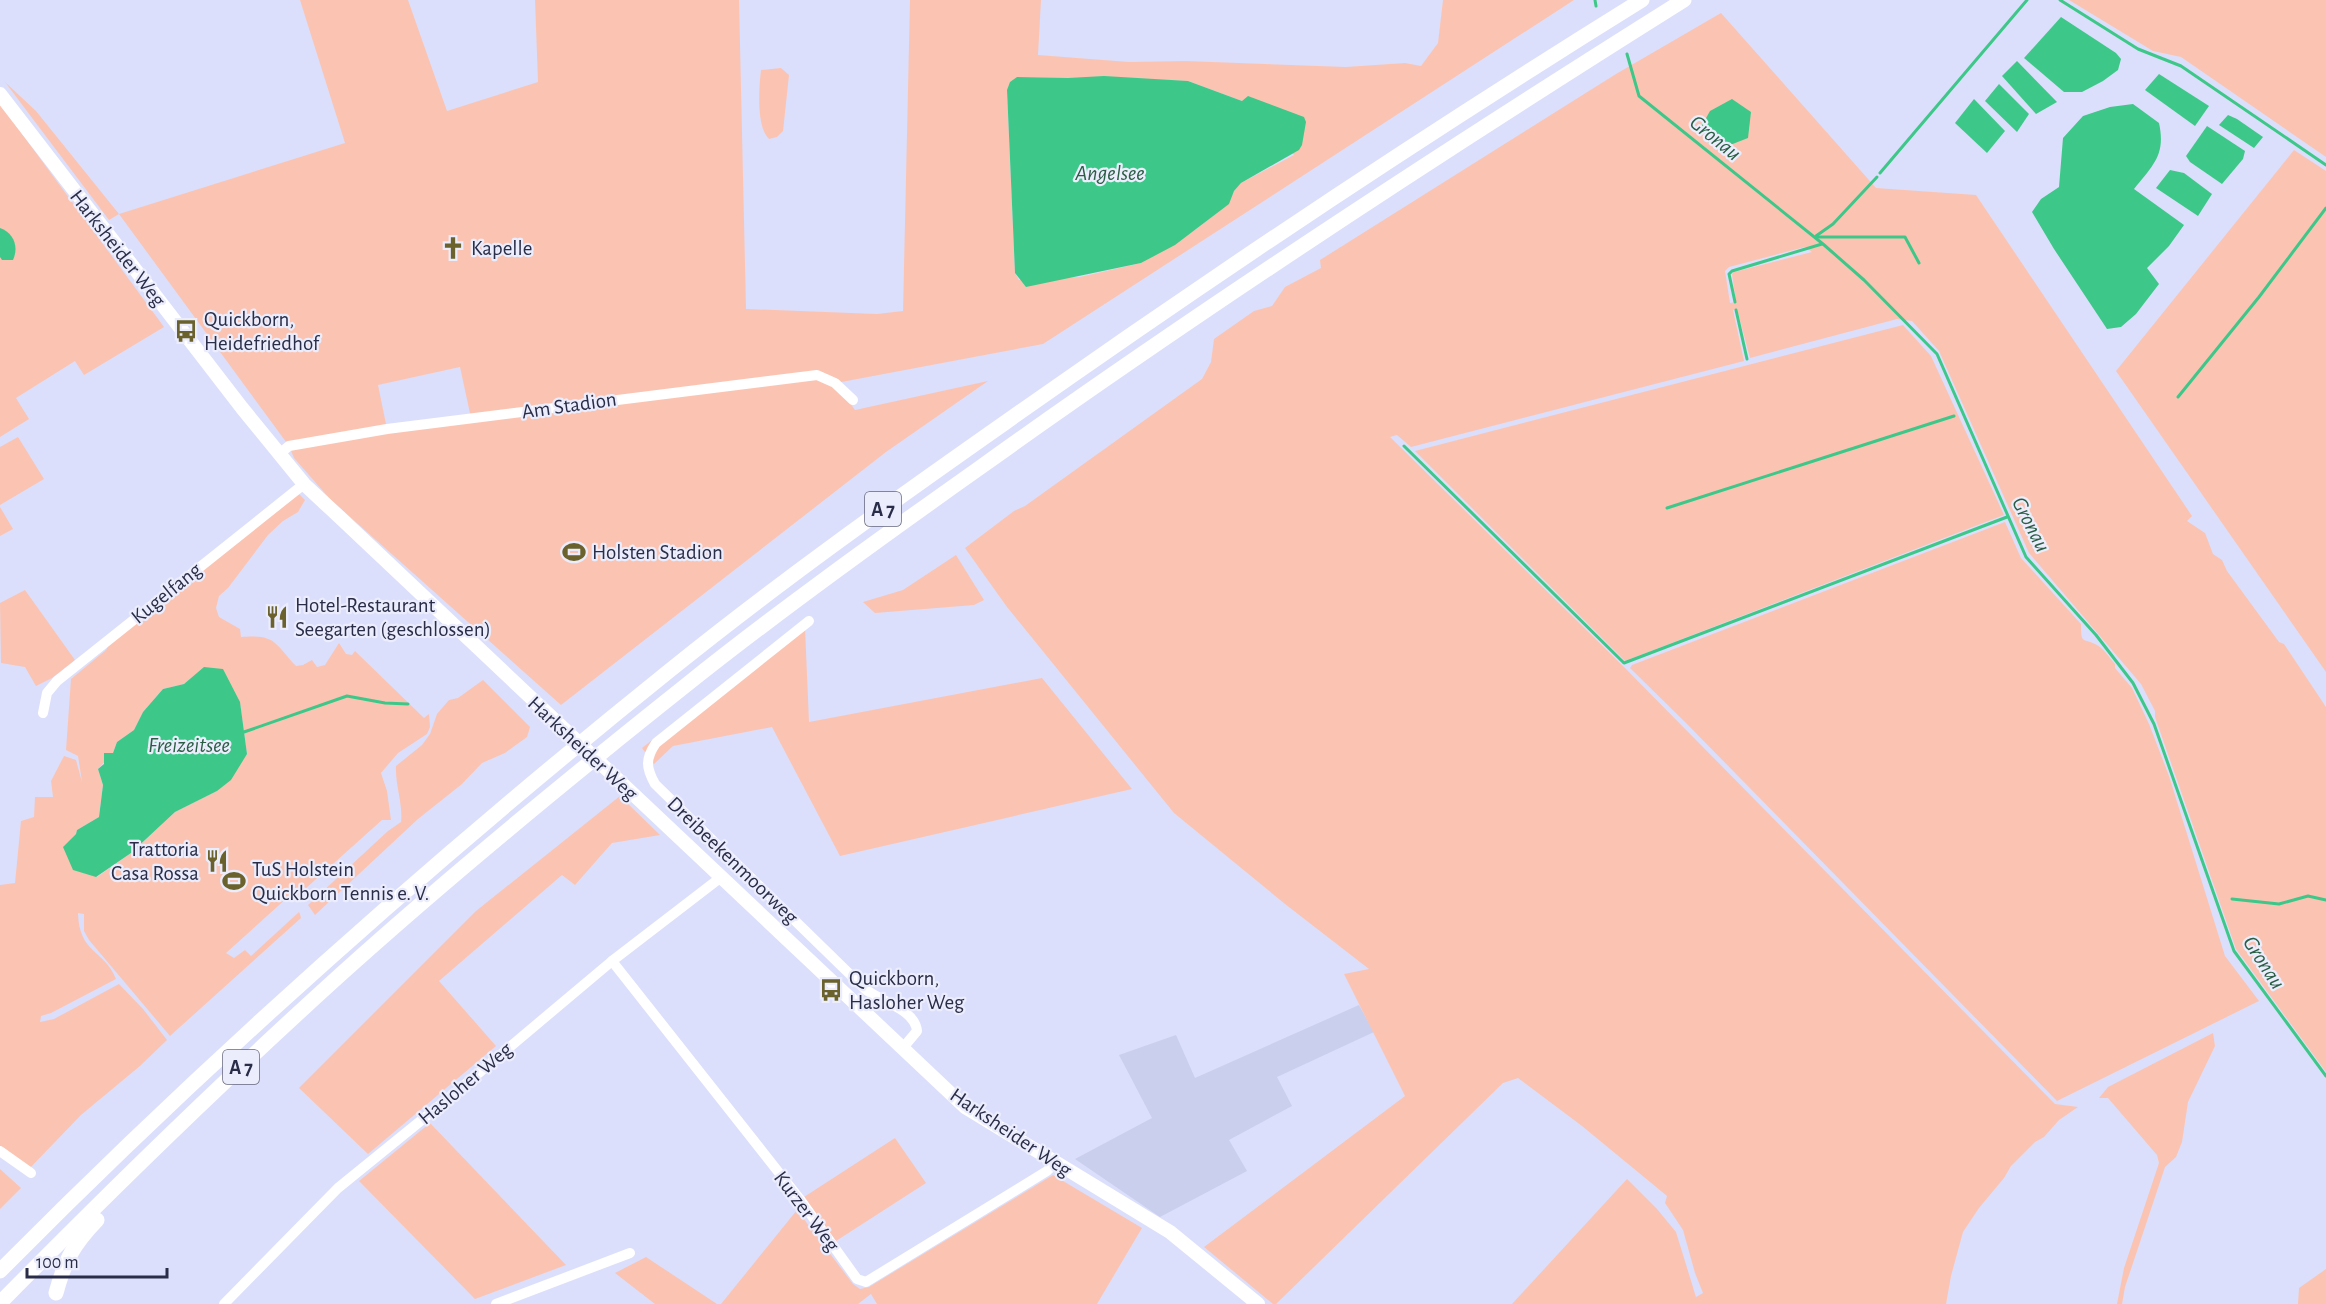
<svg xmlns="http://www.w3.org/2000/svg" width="2326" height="1304" font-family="'Alegreya Sans',sans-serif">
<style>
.built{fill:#cacfed}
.green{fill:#fbc4b2;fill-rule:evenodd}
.water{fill:#3dc889}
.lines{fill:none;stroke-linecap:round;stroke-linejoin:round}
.stream{stroke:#3dc889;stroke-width:3}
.minor{stroke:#fff;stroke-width:10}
.major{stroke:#fff;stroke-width:14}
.highway{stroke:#fff;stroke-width:15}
.labels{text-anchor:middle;stroke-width:4.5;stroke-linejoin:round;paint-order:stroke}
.shield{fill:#ebedfc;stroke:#64677d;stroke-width:1.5}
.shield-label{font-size:20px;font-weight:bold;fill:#2a2d47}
.street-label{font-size:21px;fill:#2a2d47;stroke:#ebedfc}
.poi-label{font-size:21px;fill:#2a2d47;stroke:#ebedfc;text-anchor:start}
.water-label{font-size:22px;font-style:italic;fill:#2a5e44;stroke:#ebedfc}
</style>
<rect width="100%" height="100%" fill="#dbdffb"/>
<polygon class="built" points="1359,1005 1374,1032 1277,1077 1292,1106 1229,1140 1247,1171 1160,1217 1075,1159 1152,1118 1119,1055 1176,1035 1195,1078"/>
<g class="green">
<path d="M300,0h108l39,111 91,-29 -3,-82h204l7,309 131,5 26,-3 7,-311h131l-3,55 91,7 57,-1 160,6 59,-4 16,3 17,-23 5,-43h131l-531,344 -207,39 19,27 133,-29 -102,71 -325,253 -231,-206 -36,-41 -5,-12 -170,-232 -10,6 -104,-138 31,29 83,103 226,-71zM1017,77l171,4 54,20 52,54 -53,28 -7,8 -6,13 -33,26 -54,33 -61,14 -61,3 -4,-7 -8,-182zM460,367l11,51 -84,11 -9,-44z"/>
<polygon points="2069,0 2326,0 2326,157 2181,57 2153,51"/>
<path d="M1721,13l155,175 100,7 216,321 -5,5 18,12 8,21 9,6 5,11 52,71 5,2 42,63v365l-90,-123 -81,-232v-6l-14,-27 -112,-131 -90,-202 -27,-30 -15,-2 -147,39 -13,-49 -4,1 11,51 -333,86 -14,-12 -7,2 234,230 431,437 23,3 -19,13 -15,17 -9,5 -24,24 -7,12 -25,30 -16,24 -12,44 -5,28h-434l115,-125 30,30 19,23 20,65 7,-4 -8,-20 -12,-43 -18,-27 2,-7 -85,-70 -64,-48 -15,5 -227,221h-3l-69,-57 201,-151 -61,-122 25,-5 -84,-65 -111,-91 -167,-206 -42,-59 49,-37 11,-5 177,-127 9,-17 3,-23 40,-28 18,-5 13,-19 36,-19 -1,-8 296,-186zM1805,247l7,5 -78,20 -2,2 4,28 -6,1 -5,-32 4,-4z"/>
<path d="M781,68l8,7 -6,56 -6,6 -8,2c-13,-12 -10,-52 -8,-69z"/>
<polygon points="0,104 164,327 84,375 75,361 16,398 29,419 0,437"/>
<polygon points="2294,150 2326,171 2326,672 2116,371"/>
<polygon points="1903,325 1931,356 2004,515 1625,661 1415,451"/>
<polygon points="18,437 44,479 0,505 0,447"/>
<path d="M299,494l6,6 -7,12 -15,9 -15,14 -40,53 -9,8 -3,12 3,9 21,12 1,8c34,-3 33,5 55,29l7,-1 9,-5 5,7 8,-2 14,-22 7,11 6,1 3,-4 69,67 5,-4 1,13 -3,7 -29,19 -17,20 6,18 4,29h-9l-87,78 -7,-1 -62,56 8,5 11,-8 6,6 48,-44 1,2 1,4 -131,118 -81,-96 -5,-9v-17l-6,-1c1,41 27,37 38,66l-65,34 -10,3 -1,6 14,-3 65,-35 24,25 24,31 -27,26 -59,49 -52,54 -29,-23v-261l15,-2 6,-62 13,-4 1,-20h18l-2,-16 13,-25 12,4 6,22 -4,-26 -12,-6 5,-71 35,-29 8,-14zM204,668l36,35 7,51 -30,37 -42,21 -44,41 -34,24 -33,-30 12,-13 1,-4 22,-13 4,-32 -5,-16 15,-16 4,-11 17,-12 9,-18 20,-23 21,-5z"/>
<polygon points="0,507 13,529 0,536"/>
<path d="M2005,522l16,36 60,66c0,22 2,13 16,21 6,3 13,13 18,19v4l17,20 17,36 20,52 56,180 34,45 -202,100 -371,-378 -56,-55 2,-3z"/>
<polygon points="956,555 984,600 974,605 875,613 863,602 903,590"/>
<polygon points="25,590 75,660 52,678 36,686 25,667 1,663 0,603"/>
<polygon points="805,628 809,722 1042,678 1132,789 840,856 772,727 673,746 654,764 642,748 792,630"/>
<path d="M483,680l47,47 -3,10 -22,16 -23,10 -20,21 -44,35 -103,96 -7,-10 80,-74 13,-9c2,-19 -6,-37 -5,-56l26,-21 8,-11 7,-20 12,-14 9,-2z"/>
<polygon points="620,796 660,835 612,843 575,885 562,875 439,981 496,1046 368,1154 299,1088 476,911"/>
<polygon points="2213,1033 2215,1046 2188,1102 2182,1142 2176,1157 2165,1167 2125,1287 2122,1304 2117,1304 2124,1268 2159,1163 2157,1155 2108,1098 2099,1098 2108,1087"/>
<polygon points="430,1123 566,1265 475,1299 359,1181"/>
<polygon points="895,1138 926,1183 836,1241 804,1197"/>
<polygon points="0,1169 21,1188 0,1209"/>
<polygon points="1053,1175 1142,1228 1097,1304 877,1304 871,1294 858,1304 721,1304 797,1210 853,1284 860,1289 869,1287"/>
<polygon points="646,1257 717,1304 655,1304 615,1273"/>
<polygon points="2326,1269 2326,1304 2298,1304 2299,1288"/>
</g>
<g class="water">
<polygon points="2061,17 2116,53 2121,59 2118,70 2103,81 2082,92 2064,92 2024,58"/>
<polygon points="2017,61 2057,102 2036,114 2002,76"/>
<polygon points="2159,74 2209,106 2195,126 2145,90"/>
<polygon points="1104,76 1188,81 1242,101 1248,96 1304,117 1306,122 1302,145 1299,150 1241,183 1234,191 1229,204 1175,245 1141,263 1026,287 1015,273 1007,90 1010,82 1017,77 1068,78"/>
<polygon points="1999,84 2029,114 2017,132 1985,101"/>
<polygon points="1732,99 1751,112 1748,138 1725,147 1707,142 1701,127 1710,111"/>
<polygon points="1974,99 2005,131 1987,153 1955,123"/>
<path d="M2133,104l26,19c7,32 -6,42 -25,66l50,36 -15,21 -22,22 12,16 -23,30 -15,13 -14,2 -53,-80 -22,-37 9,-13 18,-12 4,-49 20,-22 27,-9z"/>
<polygon points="2228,115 2237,119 2263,137 2254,148 2219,125"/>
<polygon points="2207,126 2245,151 2243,159 2222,184 2190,162 2186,156"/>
<polygon points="2170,170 2184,173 2212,194 2198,216 2156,188"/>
<path d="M0,228c14,5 19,19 13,32h-11l-2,-3z"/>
<polygon points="204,667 223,669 240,702 247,754 231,780 217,791 175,812 131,853 96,877 73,870 63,847 76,834 77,830 99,817 103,785 98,769 104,764 104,753 113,753 117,742 134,730 143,712 163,689 184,684"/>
</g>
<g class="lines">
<g class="stream">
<polyline points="1595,0 1596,6"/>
<polyline points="2060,0 2138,49 2181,66 2326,165"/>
<polyline points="1627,54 1639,96 1823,244 1864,280 1937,354 2026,557 2096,635 2133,683 2154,724 2234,951 2326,1076"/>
<polyline points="1880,173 2027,0"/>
<polyline points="1816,236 1833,224 1877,177"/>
<polyline points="1816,237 1905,237 1919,263"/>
<polyline points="1735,302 1729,274 1732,271 1822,244"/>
<polyline points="1736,310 1747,359"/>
<polyline points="2178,397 2259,297 2326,208"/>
<polyline points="1404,446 1624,663 2007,517"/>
<polyline points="1667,508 1954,416"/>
<polyline points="244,732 347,696 385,703 408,704"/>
<polyline points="2232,899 2279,904 2308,896 2326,900"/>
</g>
<g class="minor">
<polyline points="279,454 289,446 387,429 817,375 835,383 853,400"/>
<path d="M809,621l-153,122c-11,16 -10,25 -1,41l210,205c16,13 50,20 52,42l-15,18"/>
<polyline points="43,713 47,693 57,681 304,484"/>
<polyline points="612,961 799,1198 857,1279 866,1282 1047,1171 1055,1163"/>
<polyline points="0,1151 31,1173"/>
<polyline points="224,1304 338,1188 455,1093 612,961 720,878"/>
<polyline points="496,1304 630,1253"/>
</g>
<polyline class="major" points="0,94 242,408 304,484 333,511 965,1107 1170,1232 1258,1304"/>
<g class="highway">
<path d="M0,1271c212,-214 435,-412 669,-600 109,-88 223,-169 337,-249 208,-147 420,-288 636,-422"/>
<path d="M56,1293c9,-33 17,-48 41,-73"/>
<path d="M0,1303c110,-112 223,-222 340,-328 111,-100 228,-196 345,-289 95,-76 194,-147 293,-217 230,-165 467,-319 706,-469"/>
</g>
</g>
<defs>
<g id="church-bare" transform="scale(1.8)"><path d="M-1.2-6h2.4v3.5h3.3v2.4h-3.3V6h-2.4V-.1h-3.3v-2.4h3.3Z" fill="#6a612d" stroke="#ebedfc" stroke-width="2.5" paint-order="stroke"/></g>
<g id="bus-bare" transform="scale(1.8)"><path d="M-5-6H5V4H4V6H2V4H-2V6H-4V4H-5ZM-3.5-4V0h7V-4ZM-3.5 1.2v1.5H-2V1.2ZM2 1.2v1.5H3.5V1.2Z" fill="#6a612d" stroke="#ebedfc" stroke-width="2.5" paint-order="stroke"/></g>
<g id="stadium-bare" transform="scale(1.8)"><path d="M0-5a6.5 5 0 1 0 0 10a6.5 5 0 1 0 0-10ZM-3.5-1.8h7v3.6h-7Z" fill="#6a612d" stroke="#ebedfc" stroke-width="2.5" paint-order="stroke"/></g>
<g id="restaurant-bare" transform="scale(1.8)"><path d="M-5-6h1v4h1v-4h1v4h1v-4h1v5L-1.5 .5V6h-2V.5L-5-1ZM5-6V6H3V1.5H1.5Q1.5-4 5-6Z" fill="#6a612d" stroke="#ebedfc" stroke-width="2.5" paint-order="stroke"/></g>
</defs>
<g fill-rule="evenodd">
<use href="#church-bare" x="453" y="248"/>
<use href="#bus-bare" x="186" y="331"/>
<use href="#stadium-bare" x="574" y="552"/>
<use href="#restaurant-bare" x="277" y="617"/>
<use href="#restaurant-bare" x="217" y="861"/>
<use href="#stadium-bare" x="234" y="881"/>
<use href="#bus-bare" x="831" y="990"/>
</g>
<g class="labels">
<g class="shield">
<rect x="865" y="492" width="36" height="34" rx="4.5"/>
<rect x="223" y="1050" width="36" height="34" rx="4.5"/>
</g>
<g class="shield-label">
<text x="883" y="516">A 7</text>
<text x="241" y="1074">A 7</text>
</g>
<g class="street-label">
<text transform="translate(118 248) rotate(52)" y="7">Harksheider Weg</text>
<text transform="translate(569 405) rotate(-8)" y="7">Am Stadion</text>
<text transform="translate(166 593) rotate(-39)" y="7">Kugelfang</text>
<text transform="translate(583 748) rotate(43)" y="7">Harksheider Weg</text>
<text transform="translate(733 860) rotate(44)" y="7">Dreibeekenmoorweg</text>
<text transform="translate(465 1083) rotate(-40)" y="7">Hasloher Weg</text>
<text transform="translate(1011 1132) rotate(34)" y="7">Harksheider Weg</text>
<text transform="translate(807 1211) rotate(53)" y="7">Kurzer Weg</text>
</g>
<g class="poi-label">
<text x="471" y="255">Kapelle</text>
<text x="204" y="326">Quickborn,<tspan x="204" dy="24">Heidefriedhof</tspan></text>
<text x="592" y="559">Holsten Stadion</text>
<text x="295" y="612">Hotel-Restaurant<tspan x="295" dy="24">Seegarten (geschlossen)</tspan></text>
<text x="199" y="856" text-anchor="end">Trattoria<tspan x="199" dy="24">Casa Rossa</tspan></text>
<text x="252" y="876">TuS Holstein<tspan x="252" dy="24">Quickborn Tennis e. V.</tspan></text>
<text x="849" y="985">Quickborn,<tspan x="849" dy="24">Hasloher Weg</tspan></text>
</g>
<g class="water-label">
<text transform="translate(1716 137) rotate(39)" y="8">Gronau</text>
<text x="1110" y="180">Angelsee</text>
<text transform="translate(2032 524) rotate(63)" y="8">Gronau</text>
<text x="189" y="752">Freizeitsee</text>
<text transform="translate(2265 962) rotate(57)" y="8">Gronau</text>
</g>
</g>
<path d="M27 1268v9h140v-9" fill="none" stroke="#2a2d47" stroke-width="3"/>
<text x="36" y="1268" font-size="18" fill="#2a2d47" stroke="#ebedfc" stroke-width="4.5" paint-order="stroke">100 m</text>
</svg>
